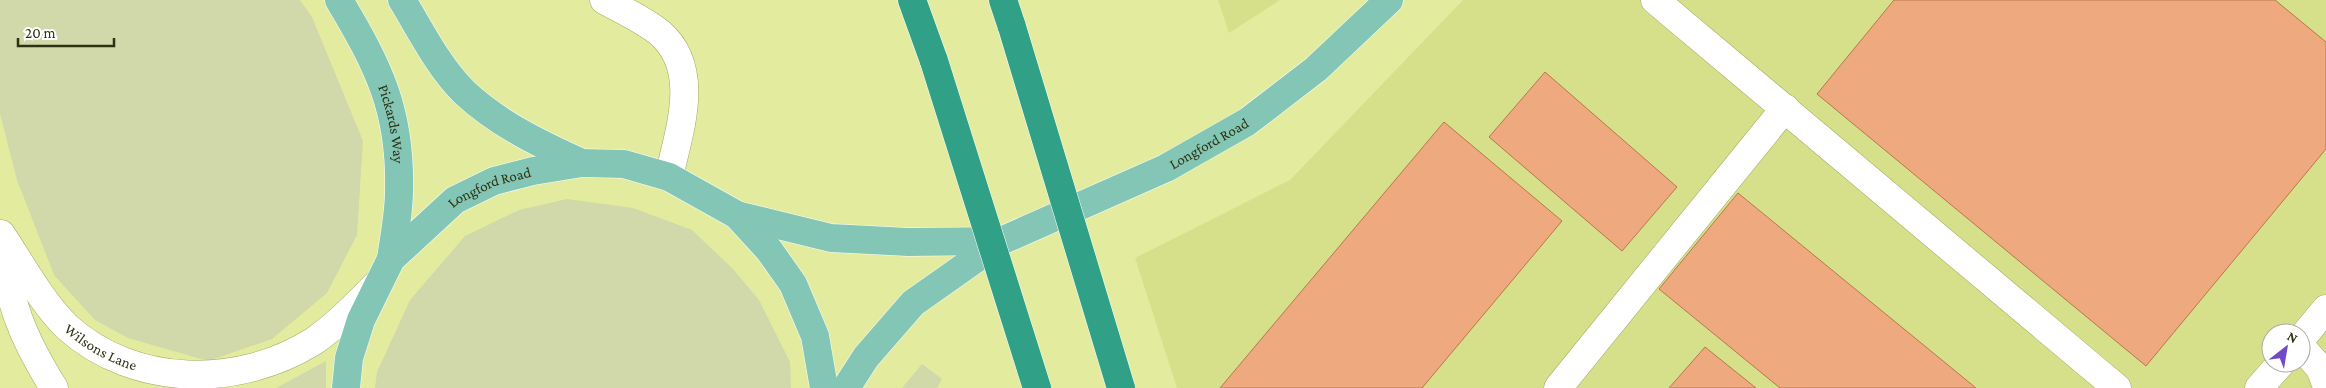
<svg xmlns="http://www.w3.org/2000/svg" width="2326" height="388" font-family="'Crimson Pro',serif">
<style>
.built{fill:#d6e08a;fill-rule:evenodd}
.green{fill:#d1d8a9}
.building{fill:#eeaa7e;stroke:#b7774c}
.lines{fill:none;stroke-linecap:round;stroke-linejoin:round}
.minor-casing{stroke:#a2aa5f;stroke-width:29}
.major-casing{stroke:#fff;stroke-width:29}
.highway-casing{stroke:#fff;stroke-width:29}
.minor{stroke:#fff;stroke-width:28}
.major{stroke:#83c6b6;stroke-width:28}
.highway{stroke:#30a086;stroke-width:28}
.highway-bridge-casing{stroke:#fff;stroke-width:29;stroke-linecap:butt}
.highway-bridge{stroke:#30a086;stroke-width:28}
.labels{text-anchor:middle;stroke-width:4;stroke-linejoin:round;paint-order:stroke}
.street-label{font-size:15px;fill:#2f3212;stroke:#fff}
</style>
<rect width="100%" height="100%" fill="#e3ec9e"/>
<g class="built">
<polygon points="1218,0 1280,0 1229,33"/>
<path d="M1463,0h863v388h-1149l-42,-130 155,-78zM2271,333h30v30h-30z"/>
</g>
<g class="green">
<polygon points="0,0 300,0 312,17 363,141 357,235 327,293 272,339 208,361 128,338 95,320 54,275 17,180 0,114"/>
<polygon points="567,199 633,208 692,230 733,269 759,300 790,362 791,388 375,388 377,372 410,300 465,236 519,210"/>
<polygon points="326,361 326,388 276,388"/>
<polygon points="922,364 942,379 937,388 902,388"/>
</g>
<g class="building">
<polygon points="1894,0 2275,0 2326,42 2326,149 2146,366 1817,94"/>
<polygon points="1545,72 1677,187 1622,251 1489,137"/>
<polygon points="1444,122 1562,221 1422,388 1220,388"/>
<polygon points="1738,193 1976,388 1780,388 1659,289"/>
<polygon points="1705,347 1756,388 1669,388"/>
</g>
<g class="lines">
<g class="minor-casing">
<g id="minor">
<path d="M604,0c18,10 40,20 56,33 42,37 19,97 9,144"/>
<polyline points="1655,0 2117,388"/>
<path id="s1" d="M1,234c21,31 39,66 66,93 68,61 172,61 247,14 23,-16 42,-36 62,-56"/>
<path d="M2,241c6,60 20,96 52,147"/>
<polyline points="2301,339 2326,309"/>
<polyline points="2301,347 2320,368 2326,384"/>
<polyline points="1558,388 1785,108"/>
<polyline points="2259,388 2281,363"/>
</g>
</g>
<g class="major-casing">
<g id="major">
<path id="s2" d="M339,0c40,67 62,111 60,191 0,22 -5,46 -8,68"/>
<path d="M402,0c19,31 36,66 62,92 34,32 76,52 118,71"/>
<polyline points="737,215 831,238 908,242 1001,241"/>
<path id="s3" d="M346,388l3,-30 12,-38 30,-61 64,-59 39,-19 39,-10 49,-8 42,1 45,13 68,38 32,35 24,34 22,52 9,52"/>
<path id="s4" d="M846,388l20,-31 47,-54 88,-62 165,-73 81,-46 69,-53 73,-69"/>
</g>
</g>
<g class="highway-casing">
<g id="highway">
<polyline points="912,0 934,61"/>
<polyline points="1003,0 1012,27"/>
</g>
</g>
<use href="#minor" class="minor"/>
<use href="#major" class="major"/>
<use href="#highway" class="highway"/>
<g class="highway-bridge-casing">
<g id="highway-bridge">
<polyline points="1012,27 1121,388"/>
<polyline points="934,61 1037,388"/>
</g>
</g>
<use href="#highway-bridge" class="highway-bridge"/>
</g>
<g class="labels">
<g class="street-label">
<text dy="5" stroke="none"><textPath href="#s2" startOffset="136">Pickards Way</textPath></text>
<text dy="5" stroke="none"><textPath href="#s4" startOffset="446">Longford Road</textPath></text>
<text dy="5" stroke="none"><textPath href="#s3" startOffset="262">Longford Road</textPath></text>
<text dy="5" stroke="none"><textPath href="#s1" startOffset="154">Wilsons Lane</textPath></text>
</g>
</g>
<g transform="translate(2286 348) rotate(31)"><circle r="24" fill="#ffffff" stroke="#acada0"/>
<path d="M0-4L9 19L0 12L-9 19Z" fill="#714bc3"/>
<text y="-8" font-size="14" font-weight="bold" text-anchor="middle" fill="#2f3212">N</text>
</g>
<path d="M18 38v8h96v-8" fill="none" stroke="#2f3212" stroke-width="2.5"/>
<text x="25" y="38" font-size="15" fill="#2f3212" stroke="#ffffff" stroke-width="4" paint-order="stroke">20 m</text>
</svg>
